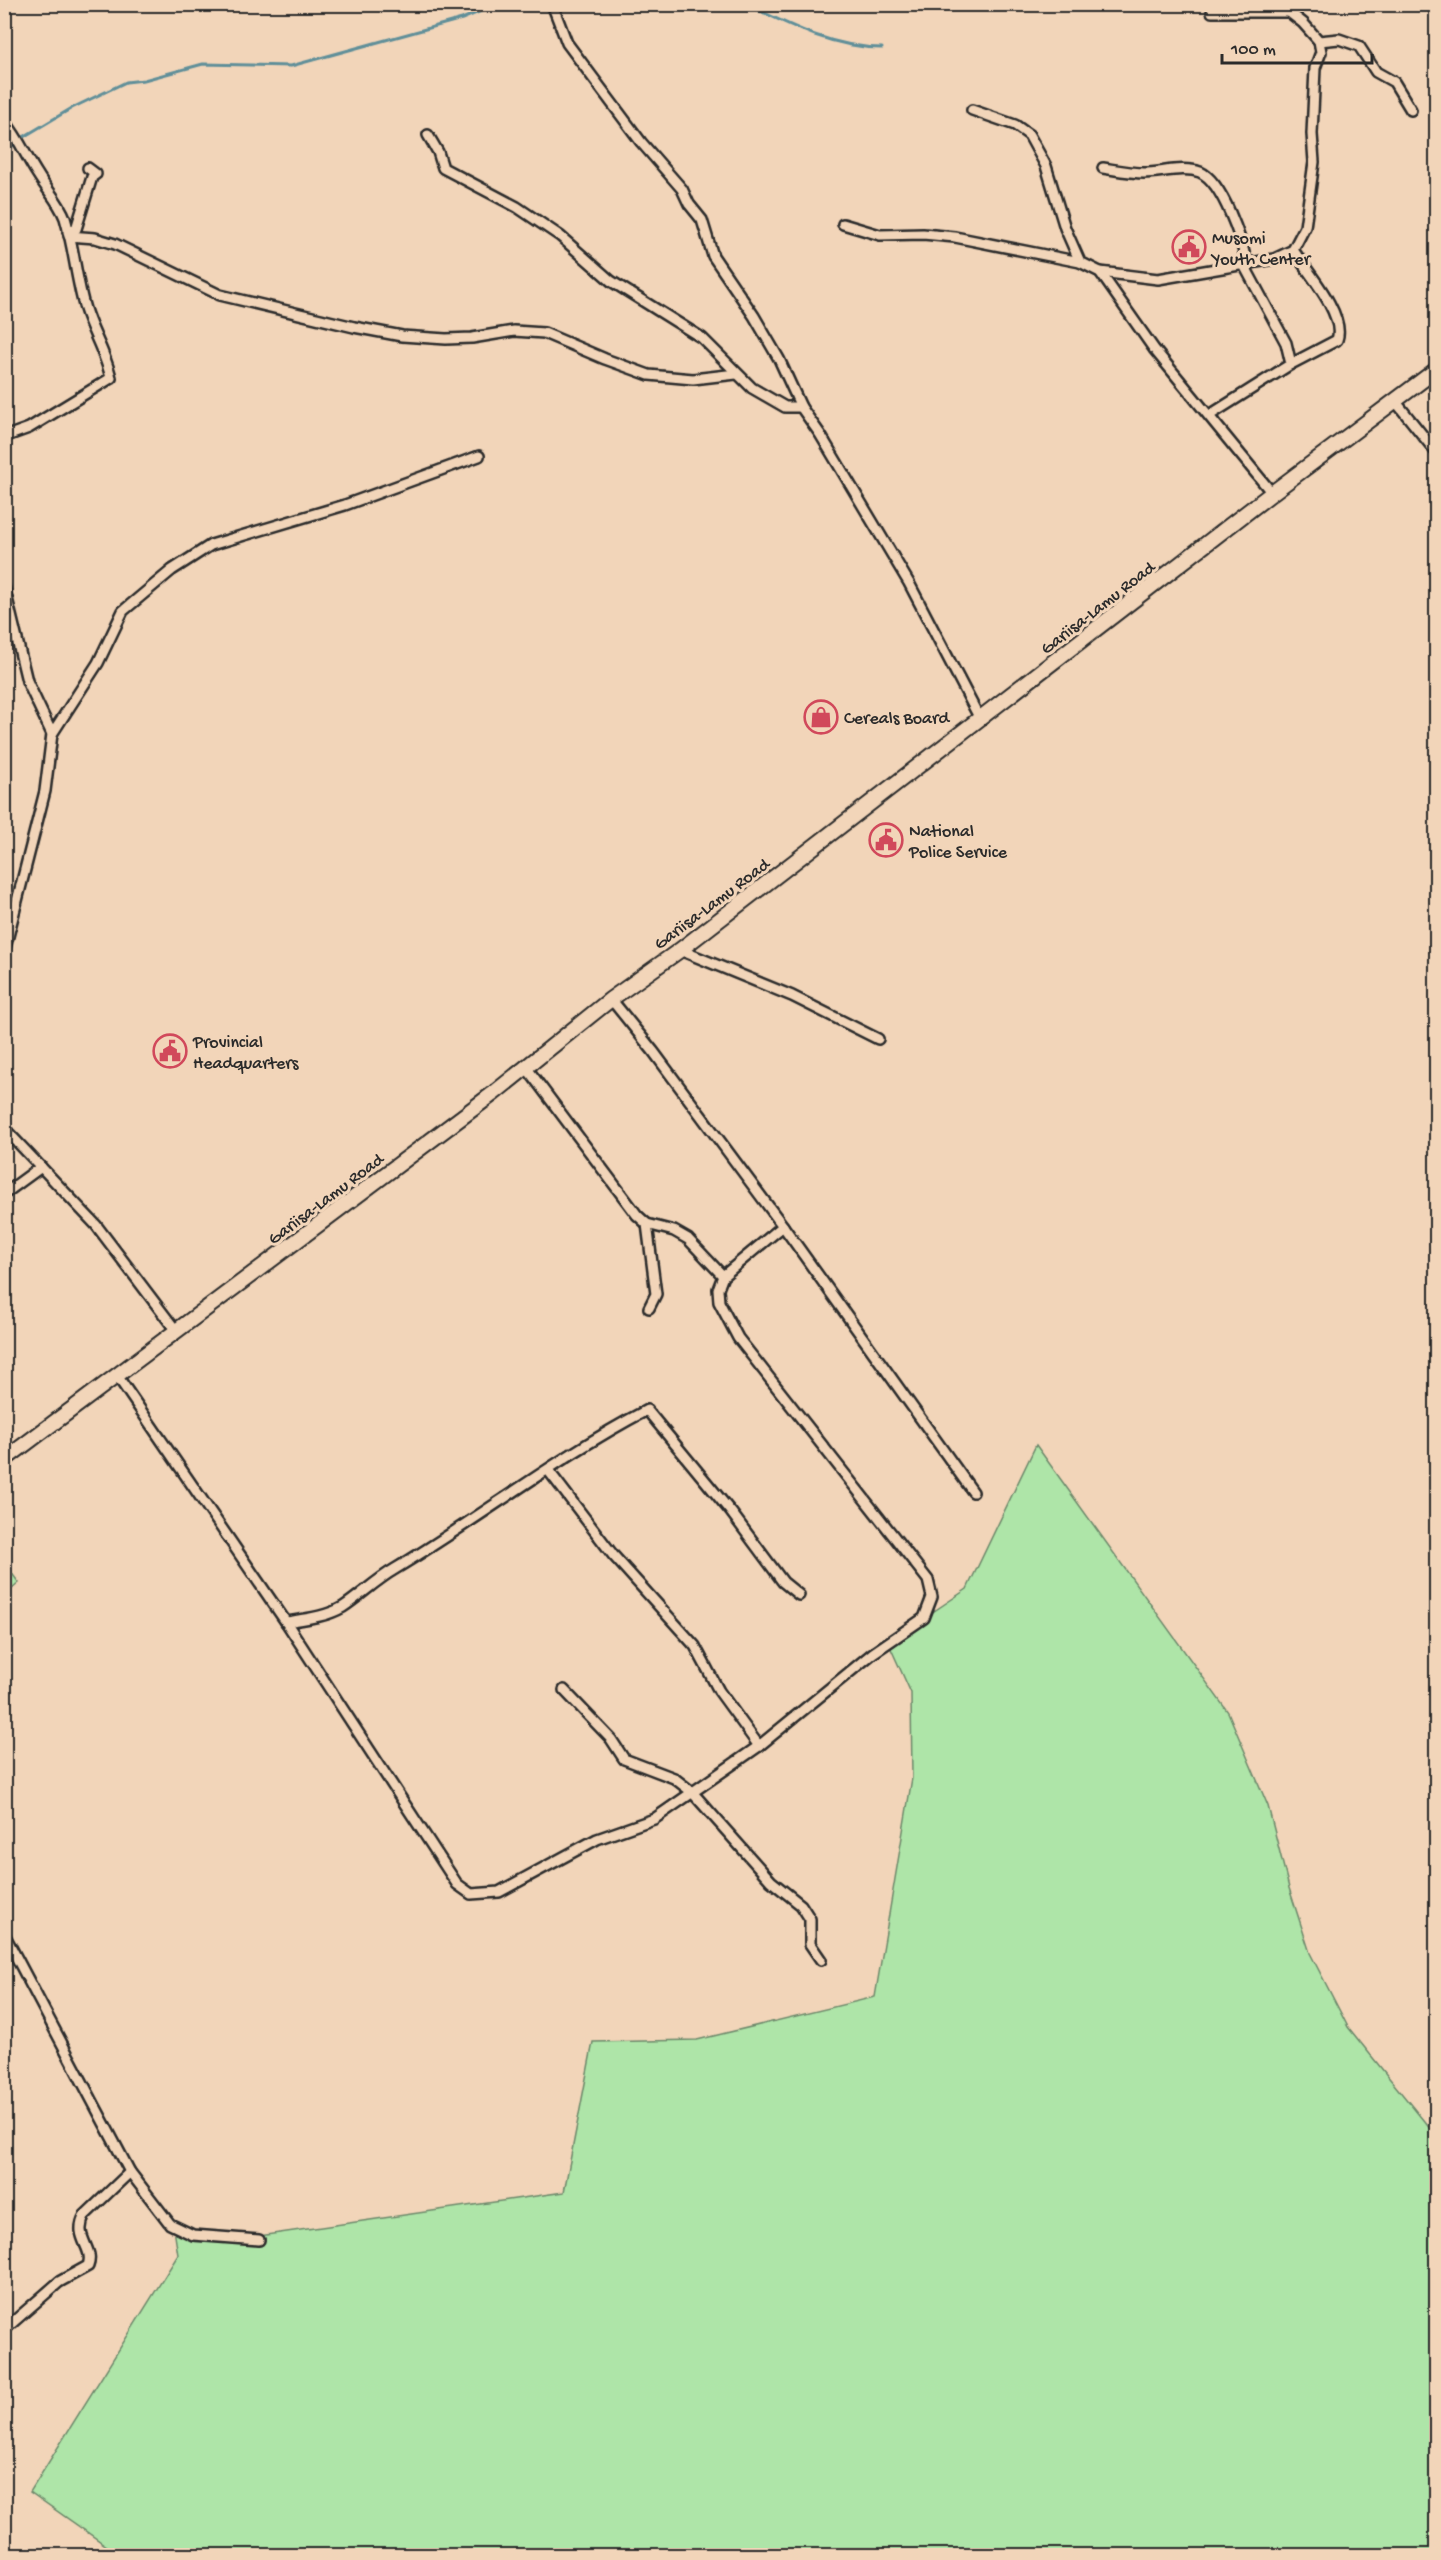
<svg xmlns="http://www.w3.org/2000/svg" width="1441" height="2560" font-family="'Gochi Hand',sans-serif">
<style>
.green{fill:#aee5a8;stroke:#6c886a;stroke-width:1.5}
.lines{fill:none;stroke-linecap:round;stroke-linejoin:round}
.stream{stroke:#608f99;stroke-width:3}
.street-casing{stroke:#2b2b2b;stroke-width:14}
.secondary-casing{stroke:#2b2b2b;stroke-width:18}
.street{stroke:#f2d5b9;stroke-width:9}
.secondary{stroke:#f2d5b9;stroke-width:14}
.labels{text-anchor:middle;stroke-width:6;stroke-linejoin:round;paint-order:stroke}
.poi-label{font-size:18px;fill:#2b2b2b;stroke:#f2d5b9;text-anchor:start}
.street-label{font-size:18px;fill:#2b2b2b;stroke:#f2d5b9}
</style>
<rect width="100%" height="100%" fill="#f2d5b9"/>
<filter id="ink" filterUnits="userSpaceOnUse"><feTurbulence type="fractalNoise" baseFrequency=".0167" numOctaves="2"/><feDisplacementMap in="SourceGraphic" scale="12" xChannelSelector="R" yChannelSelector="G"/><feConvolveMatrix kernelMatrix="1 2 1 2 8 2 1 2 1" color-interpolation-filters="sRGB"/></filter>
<g filter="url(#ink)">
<g class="green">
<polygon points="1036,1445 1228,1712 1268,1806 1289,1888 1310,1953 1348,2027 1436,2136 1436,2555 121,2556 30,2492 178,2255 174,2229 252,2237 564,2192 593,2042 697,2040 875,1997 912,1778 911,1693 888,1642 967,1589"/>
<polygon points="5,1564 19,1583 5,1595"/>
</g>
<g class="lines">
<g class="stream">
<path d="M746,4c43,21 87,44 136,44"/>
<polyline points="4,153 20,139 72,108 126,82 144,80 203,64 291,66 462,19 498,4"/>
</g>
<g class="street-casing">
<g id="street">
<polyline points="552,4 567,43 641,142 682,189 689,204 702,220 713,256 754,316 779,359 801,407 820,434 909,583 980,719"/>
<polyline points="1212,12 1289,12"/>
<polyline points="1319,41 1339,39 1359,46 1376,72 1394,82 1411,110"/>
<polyline points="972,110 1015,125 1029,135 1046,166 1065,228 1080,262"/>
<path d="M4,120c16,20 21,35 34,55 9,15 21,27 27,43 9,30 11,61 20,91 7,23 21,45 26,69l-82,50 -25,9"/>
<polyline points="428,135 438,152 443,168 517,207 560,236 611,281 702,338 752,388 785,407 801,407"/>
<path d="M1103,168c13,2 28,5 41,5 17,0 39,-7 56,-1 23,10 42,69 47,93"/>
<polyline points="843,224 880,235 923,234 955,237 1080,262 1100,272 1154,349 1272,493"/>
<polyline points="68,232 76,229 92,177 96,174 88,168"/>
<polyline points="69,236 95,238 115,244 220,295 354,327 402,336 446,339 472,338 514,331 544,333 605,359 649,375 693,379 736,374"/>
<polyline points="1100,272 1158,279 1274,259 1293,250 1305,227 1314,162 1312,134 1315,68 1321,52 1319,41 1303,23 1289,12 1286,4"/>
<path d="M1291,364l46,-24c9,-25 -30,-69 -44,-90"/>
<polyline points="1396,402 1436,452"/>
<polyline points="1210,415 1291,364 1286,343 1244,265"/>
<polyline points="4,586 27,681 52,734 45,791 4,952"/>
<polyline points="52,734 98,663 123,611 172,570 211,545 345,505 479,456"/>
<polyline points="680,950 792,996 878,1039"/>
<polyline points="526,1067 637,1215 647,1224 674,1231 688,1239 723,1276"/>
<polyline points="4,1128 96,1225 177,1332"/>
<polyline points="4,1194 41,1167"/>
<polyline points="647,1224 656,1294 649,1308"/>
<polyline points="783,1226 973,1492"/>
<polyline points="118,1377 286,1622 457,1884 471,1894 499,1892 597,1839 654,1819 759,1746 873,1653 924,1618 932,1597 928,1580 738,1338 719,1302 718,1289 723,1276 783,1226 653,1051 611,999"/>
<polyline points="548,1470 613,1555 695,1646 719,1691 759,1746"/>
<path d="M286,1622c19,-3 40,-5 57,-15 18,-12 33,-27 52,-38 85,-51 164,-113 252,-159l84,102 52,70 16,13"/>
<polyline points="564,1690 611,1739 624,1759 674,1778 692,1792 771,1881 801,1905 810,1919 810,1944 821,1960"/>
<polyline points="4,1934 130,2172 170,2224 193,2235 259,2240"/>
<path d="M4,2330l55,-48 29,-16c7,-19 -16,-28 -3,-51l45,-43"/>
</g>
</g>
<g class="secondary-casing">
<polyline id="secondary" points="4,1460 494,1093 611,999 680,950 1272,493 1436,370"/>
</g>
<use href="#street" class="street"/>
<use href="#secondary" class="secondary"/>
</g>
</g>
<defs>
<g id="civic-ring" transform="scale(1.725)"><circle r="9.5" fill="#f2d5b9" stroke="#d1495b" stroke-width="1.5"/><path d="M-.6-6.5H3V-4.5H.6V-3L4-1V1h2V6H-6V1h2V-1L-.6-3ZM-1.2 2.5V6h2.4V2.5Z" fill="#d1495b"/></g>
<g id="shop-ring" transform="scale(1.725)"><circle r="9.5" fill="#f2d5b9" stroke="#d1495b" stroke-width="1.5"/><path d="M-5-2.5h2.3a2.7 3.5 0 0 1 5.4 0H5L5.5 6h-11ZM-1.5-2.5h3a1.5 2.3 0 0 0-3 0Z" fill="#d1495b"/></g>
</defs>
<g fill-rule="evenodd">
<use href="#civic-ring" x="1189" y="247"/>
<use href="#shop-ring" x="821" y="717"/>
<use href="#civic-ring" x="886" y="840"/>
<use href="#civic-ring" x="170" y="1051"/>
</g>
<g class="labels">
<g class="poi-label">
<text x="1212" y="243">Musomi<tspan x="1212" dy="21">Youth Center</tspan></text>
<text x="844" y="723">Cereals Board</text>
<text x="909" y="836">National<tspan x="909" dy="21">Police Service</tspan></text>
<text x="193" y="1047">Provincial<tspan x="193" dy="21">Headquarters</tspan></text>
</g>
<g class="street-label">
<text transform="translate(1097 607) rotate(-38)" y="6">Gariisa-Lamu Road</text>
<text transform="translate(711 903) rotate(-37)" y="6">Gariisa-Lamu Road</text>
<text transform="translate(325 1198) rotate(-37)" y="6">Gariisa-Lamu Road</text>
</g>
</g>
<rect width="1441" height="2560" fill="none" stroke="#f2d5b9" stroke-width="24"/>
<rect x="12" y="12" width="1417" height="2536" fill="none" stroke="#2b2b2b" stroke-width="2" filter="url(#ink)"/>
<path d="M1222 54v9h150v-9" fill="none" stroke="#2b2b2b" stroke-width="3"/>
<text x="1231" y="54" font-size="18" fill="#2b2b2b" stroke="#f2d5b9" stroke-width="4.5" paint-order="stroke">100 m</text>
</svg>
